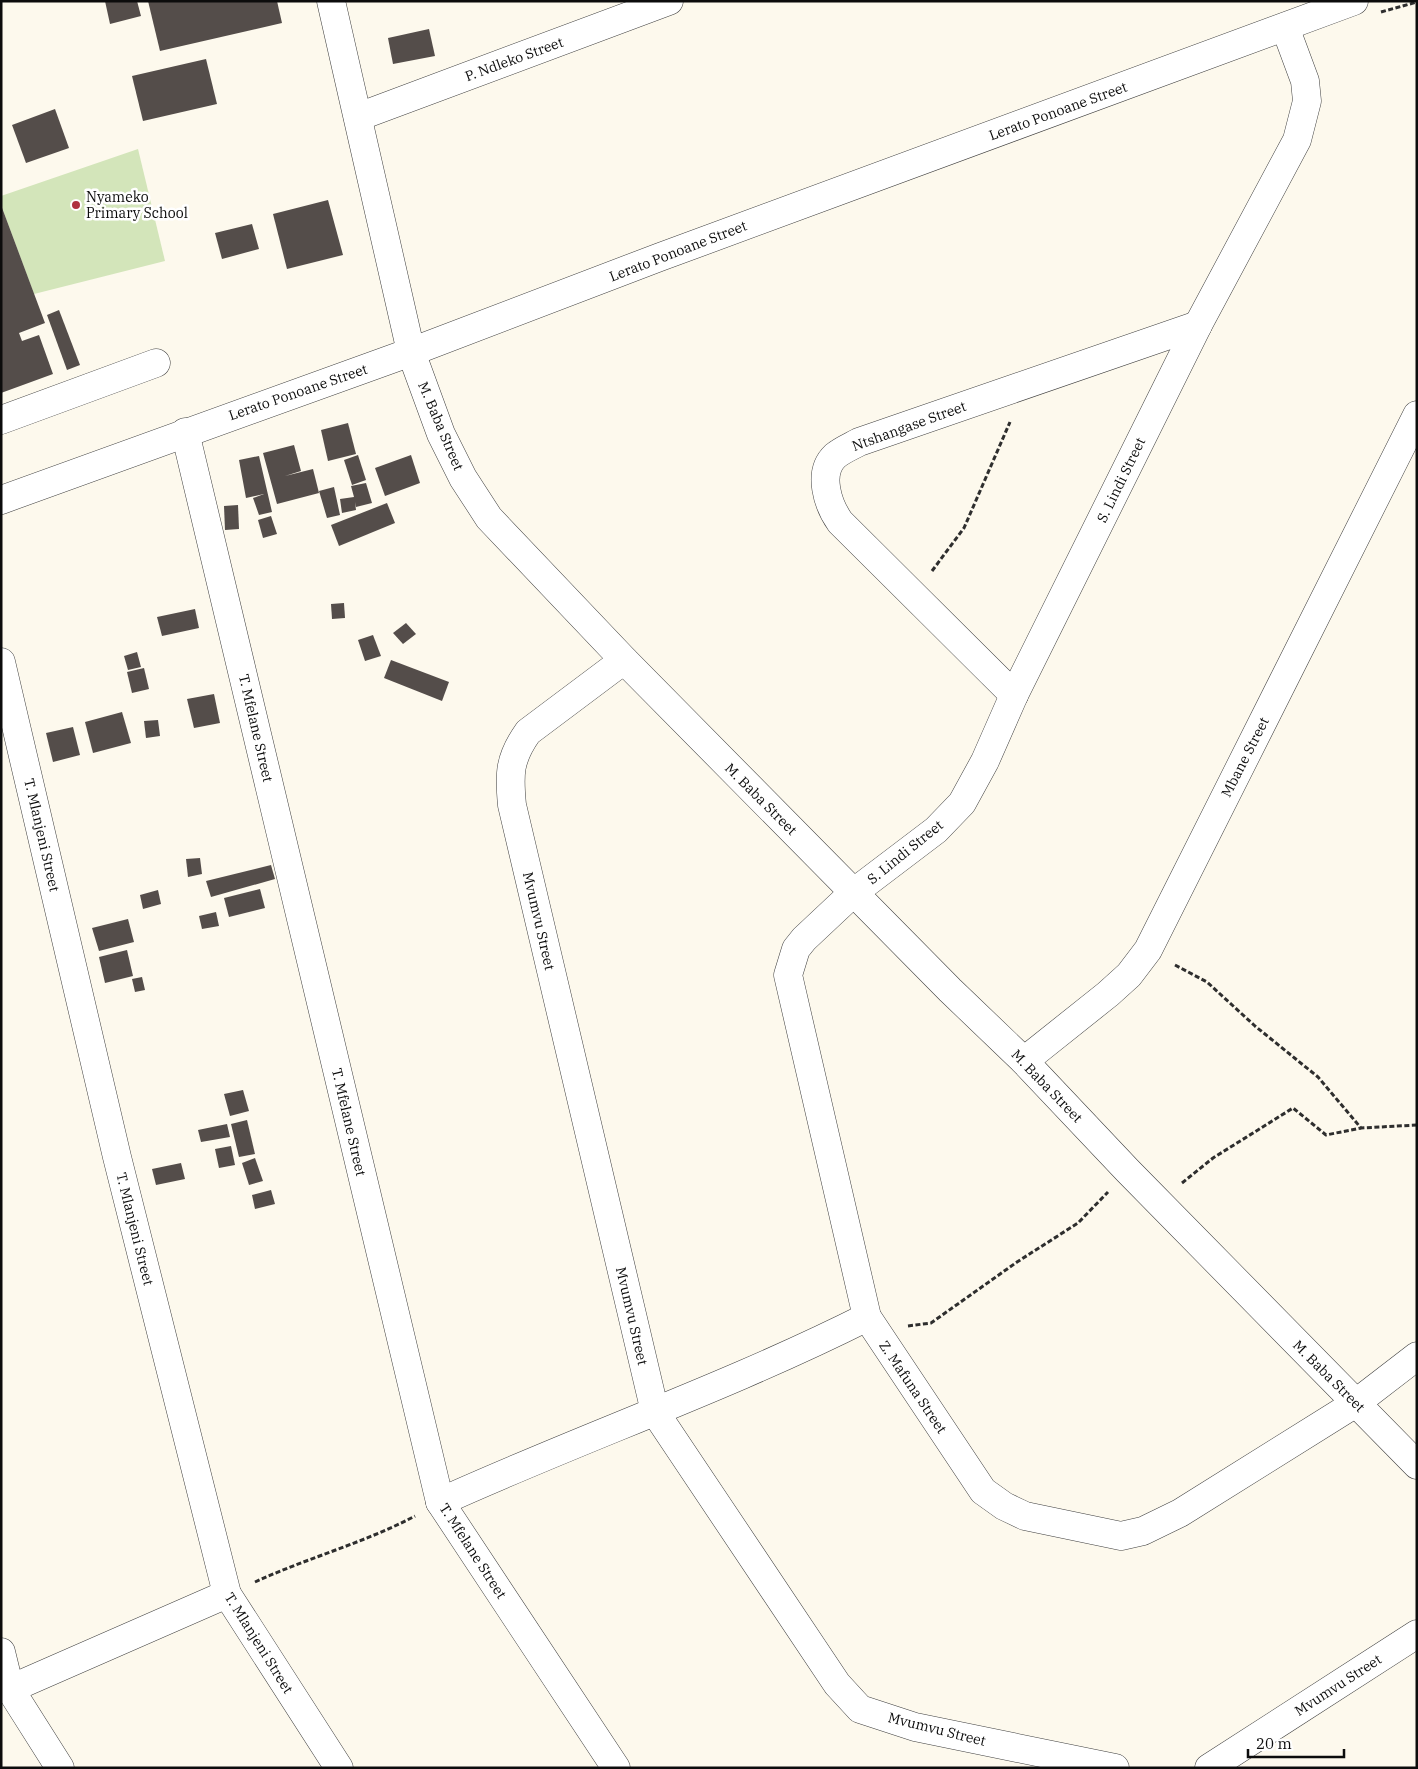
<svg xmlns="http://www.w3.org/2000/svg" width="1418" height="1769" font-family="'IBM Plex Serif',serif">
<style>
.green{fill:#d3e5ba}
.building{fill:#544d4a}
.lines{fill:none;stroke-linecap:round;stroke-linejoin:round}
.minor-casing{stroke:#3f3f3f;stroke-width:29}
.path{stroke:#2e2e2e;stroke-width:3;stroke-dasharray:5 2.5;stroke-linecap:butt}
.minor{stroke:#fff;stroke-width:28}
.poi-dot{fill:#af3240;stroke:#fff;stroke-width:2}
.labels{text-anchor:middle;stroke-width:5;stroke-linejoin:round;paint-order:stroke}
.street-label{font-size:14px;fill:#0c0c0c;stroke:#fff}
.poi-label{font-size:14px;fill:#0c0c0c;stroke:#fff;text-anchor:start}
</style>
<rect width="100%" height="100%" fill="#fdf9ed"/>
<polygon class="green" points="138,149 165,261 34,294 1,205 1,196"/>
<g class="building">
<polygon points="105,1 137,1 141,16 110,24"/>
<polygon points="148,1 277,1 282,23 160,51"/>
<polygon points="429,29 435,56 393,64 388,38"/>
<polygon points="206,59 217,104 143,121 132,76"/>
<polygon points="55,109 69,148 26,163 12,125"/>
<polygon points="328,200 343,255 287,269 273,214"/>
<polygon points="1,205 45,323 19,333 22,341 39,335 53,374 1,393"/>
<polygon points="252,224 259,249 222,259 215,233"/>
<polygon points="59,310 80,365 67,370 47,315"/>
<polygon points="348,423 356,454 328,461 321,430"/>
<polygon points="294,445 301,471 285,476 313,469 319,493 277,504 263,453"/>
<polygon points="358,455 366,480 352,485 344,460"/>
<polygon points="411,455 420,483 385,496 375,468"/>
<polygon points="259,456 272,512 259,515 253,498 264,494 246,498 239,460"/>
<polygon points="366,483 372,503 356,507 355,502 356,510 342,513 340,499 354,497 351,486"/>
<polygon points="334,487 340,515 327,518 319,491"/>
<polygon points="387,503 395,523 339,546 331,525"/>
<polygon points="238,505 239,529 225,530 224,506"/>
<polygon points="271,516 277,534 263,538 258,520"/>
<polygon points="344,603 345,618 332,619 331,604"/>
<polygon points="195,609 199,628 162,636 157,617"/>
<polygon points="406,623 416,634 403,644 393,633"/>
<polygon points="373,635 381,656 365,661 358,640"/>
<polygon points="137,652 141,667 128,670 124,656"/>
<polygon points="391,660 449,682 442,701 384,678"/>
<polygon points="144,668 149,689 132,693 127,672"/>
<polygon points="214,694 220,723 194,728 187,699"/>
<polygon points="122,712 131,743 93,753 85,722"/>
<polygon points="158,720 160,736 146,738 144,721"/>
<polygon points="73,727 80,755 53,762 46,733"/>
<polygon points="200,858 202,874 188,877 186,859"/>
<polygon points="271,865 275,879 211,897 206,881"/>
<polygon points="260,889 265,908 229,917 224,898"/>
<polygon points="158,890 161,904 143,909 140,895"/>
<polygon points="216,912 219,926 202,929 199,916"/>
<polygon points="128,919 134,942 99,951 92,928"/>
<polygon points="127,950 133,976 105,983 99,957"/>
<polygon points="142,977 145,990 135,992 132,979"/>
<polygon points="243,1090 249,1111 230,1116 224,1094"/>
<polygon points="247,1120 255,1154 239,1157 231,1124"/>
<polygon points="227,1124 230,1137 201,1142 198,1130"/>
<polygon points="231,1146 235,1165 219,1168 215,1149"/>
<polygon points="255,1158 263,1181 249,1185 242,1163"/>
<polygon points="181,1163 185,1179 156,1185 152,1169"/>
<polygon points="271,1190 275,1204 255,1209 252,1195"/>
</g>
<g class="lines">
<g class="minor-casing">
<g id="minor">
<polyline points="331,1 411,352 441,434 463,478 489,518 624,660 950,990 1024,1061 1128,1171 1417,1465"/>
<polyline points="1285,27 1305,81 1307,101 1297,140 1198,325 1014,695 985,761 962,803 936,830 853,893 804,939 796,949 788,975 867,1317 983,1491 1004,1506 1025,1516 1121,1536 1143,1531 1180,1513 1356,1403 1417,1356"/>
<polyline points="358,117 669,1"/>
<polyline points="1,420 156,363"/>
<polyline points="185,432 440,1502 616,1768"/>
<polyline points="1,500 411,352 660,257 1354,1"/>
<path d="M624,660l-96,72c-19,27 -19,42 -16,73l143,607 182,272 23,25 55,18 200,41"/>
<polyline points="1,662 117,1157 227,1594 339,1768"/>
<path d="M1014,695l-174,-173c-12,-17 -23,-49 -5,-66 7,-6 17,-10 24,-14l339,-117"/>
<polyline points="1024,1061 1108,994 1129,975 1148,950 1417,415"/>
<path d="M440,1502c141,-64 288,-115 427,-185"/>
<polyline points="1,1652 10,1689 60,1768"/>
<polyline points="10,1689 227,1594"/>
<polyline points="1209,1768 1417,1634"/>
</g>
</g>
<g class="path">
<polyline points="1381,12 1417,2"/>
<polyline points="932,571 964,528 1010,422"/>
<polyline points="1175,965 1207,982 1255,1026 1318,1077 1361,1128 1417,1125"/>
<polyline points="1182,1183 1213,1158 1293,1108 1326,1135 1361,1128"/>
<polyline points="908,1326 931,1323 1017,1262 1078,1223 1108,1192"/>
<path d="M255,1582c52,-24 109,-39 160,-66"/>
</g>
<use href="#minor" class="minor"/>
</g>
<circle class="poi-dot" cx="76" cy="205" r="5"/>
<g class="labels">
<g class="street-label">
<text transform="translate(514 59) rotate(-20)" y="5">P. Ndleko Street</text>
<text transform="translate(1058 111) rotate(-20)" y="5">Lerato Ponoane Street</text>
<text transform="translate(678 251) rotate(-21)" y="5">Lerato Ponoane Street</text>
<text transform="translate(298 392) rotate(-19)" y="5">Lerato Ponoane Street</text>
<text transform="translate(441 426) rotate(67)" y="5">M. Baba Street</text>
<text transform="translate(909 426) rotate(-20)" y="5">Ntshangase Street</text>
<text transform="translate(1121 480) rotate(-64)" y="5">S. Lindi Street</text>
<text transform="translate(256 728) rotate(77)" y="5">T. Mfelane Street</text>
<text transform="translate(1245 757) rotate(-63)" y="5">Mbane Street</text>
<text transform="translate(761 799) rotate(45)" y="5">M. Baba Street</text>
<text transform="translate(42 835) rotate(77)" y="5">T. Mlanjeni Street</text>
<text transform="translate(905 852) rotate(-39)" y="5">S. Lindi Street</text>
<text transform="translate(539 921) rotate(77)" y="5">Mvumvu Street</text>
<text transform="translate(1047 1086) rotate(46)" y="5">M. Baba Street</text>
<text transform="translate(349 1122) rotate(77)" y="5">T. Mfelane Street</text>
<text transform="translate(135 1229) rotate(76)" y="5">T. Mlanjeni Street</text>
<text transform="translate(632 1316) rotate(77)" y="5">Mvumvu Street</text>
<text transform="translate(1329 1376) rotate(45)" y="5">M. Baba Street</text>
<text transform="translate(913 1387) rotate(56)" y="5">Z. Mafuna Street</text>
<text transform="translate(473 1551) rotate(57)" y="5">T. Mfelane Street</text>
<text transform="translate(259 1643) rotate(58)" y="5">T. Mlanjeni Street</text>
<text transform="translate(1338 1685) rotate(-33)" y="5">Mvumvu Street</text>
<text transform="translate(937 1729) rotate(14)" y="5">Mvumvu Street</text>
</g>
<g class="poi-label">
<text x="86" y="202">Nyameko<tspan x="86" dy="16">Primary School</tspan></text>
</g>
</g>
<rect width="1418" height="1769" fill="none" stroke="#0c0c0c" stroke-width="5"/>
<path d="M1248 1749v8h96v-8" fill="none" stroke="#0c0c0c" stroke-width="2.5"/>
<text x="1256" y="1749" font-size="15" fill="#0c0c0c" stroke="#ffffff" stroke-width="4" paint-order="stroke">20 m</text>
</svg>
